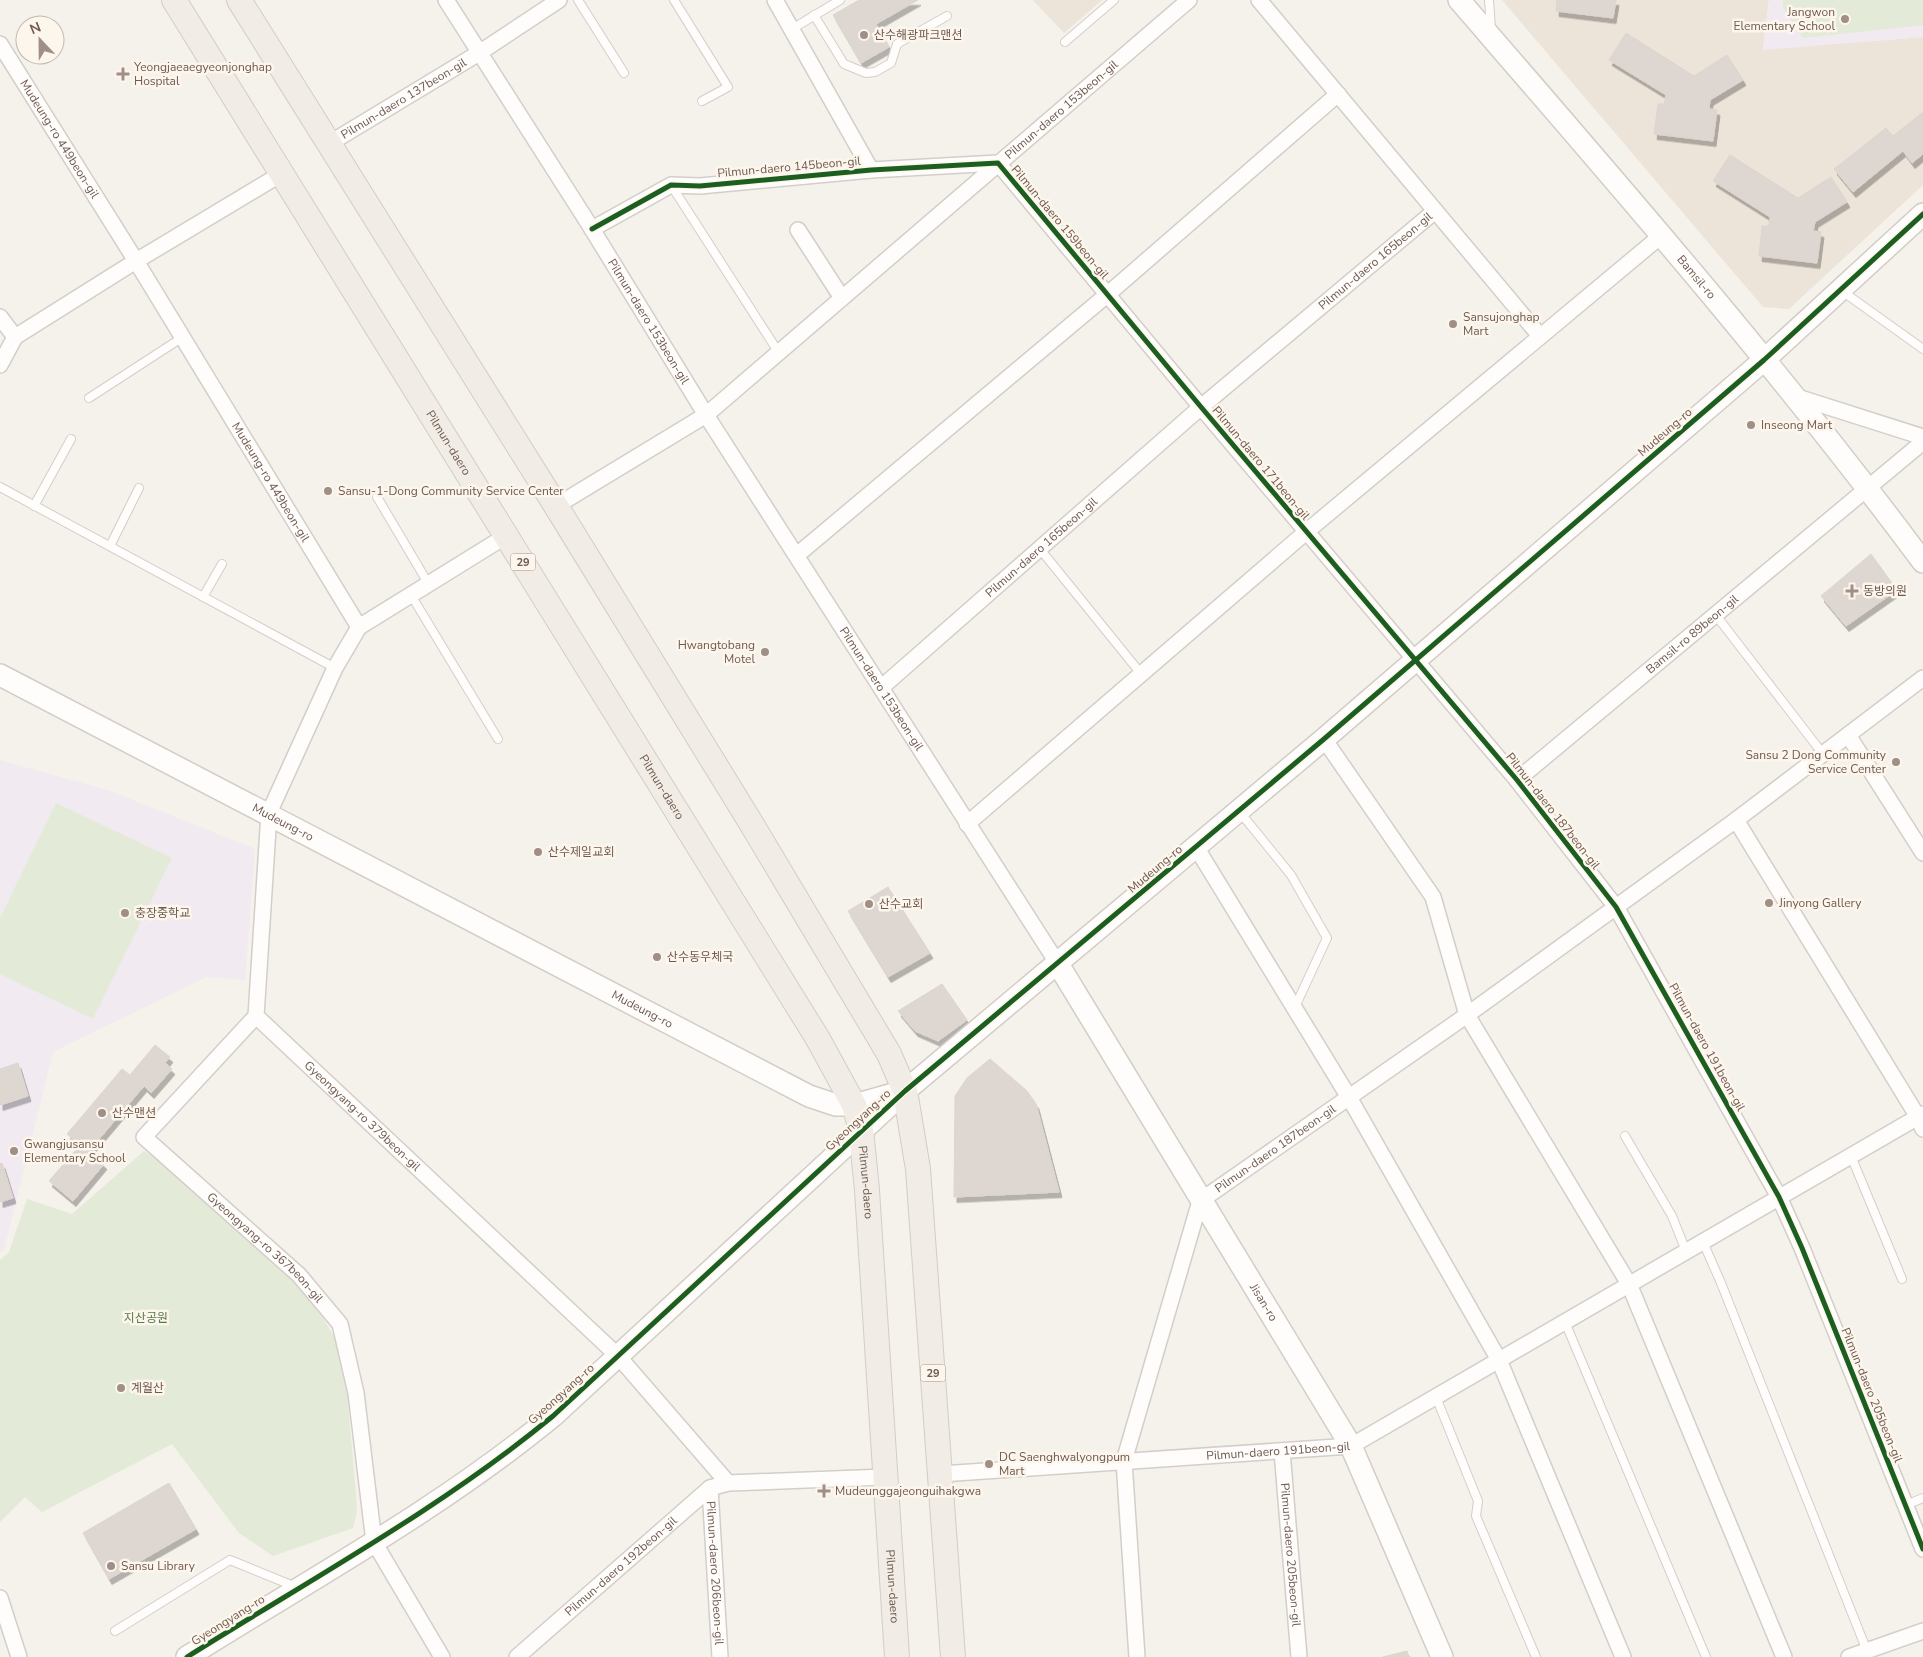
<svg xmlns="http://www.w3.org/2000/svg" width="1923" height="1657" font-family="'Nunito Sans','Noto Sans KR',sans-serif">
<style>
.residential{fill:#ede4d9}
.education{fill:#f2eaf1}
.green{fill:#e3ead7}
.building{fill:#ded7d1;stroke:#ddd5ce;filter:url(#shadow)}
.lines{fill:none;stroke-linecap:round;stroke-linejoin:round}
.lane-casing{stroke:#d4cec9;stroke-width:10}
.street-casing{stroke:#d4cec9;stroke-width:18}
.secondary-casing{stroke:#d3cdc6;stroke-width:24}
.primary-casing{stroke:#d3ccc7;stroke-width:26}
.lane{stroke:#fefdfc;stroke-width:8}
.street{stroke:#fefdfc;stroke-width:15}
.secondary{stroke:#fefdfc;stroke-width:21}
.primary{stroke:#f1ede6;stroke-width:24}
.cycleway-casing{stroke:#fdf6ed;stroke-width:8}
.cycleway{stroke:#1b5e20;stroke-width:5}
.poi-dot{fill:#9f8f86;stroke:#fdf6ed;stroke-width:2}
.labels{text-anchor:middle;stroke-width:5;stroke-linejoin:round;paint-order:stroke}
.shield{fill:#fdf6ed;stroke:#9a897e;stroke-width:1}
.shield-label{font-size:11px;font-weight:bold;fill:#705a4f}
.poi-label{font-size:12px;fill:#705a4f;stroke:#fdf6ed;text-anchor:start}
.street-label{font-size:12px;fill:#705a4f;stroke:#fdf6ed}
.park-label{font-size:12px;fill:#597a4b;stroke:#fdf6ed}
</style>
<defs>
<filter id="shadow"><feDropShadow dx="3" dy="5.5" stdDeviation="0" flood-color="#0004"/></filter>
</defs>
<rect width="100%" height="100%" fill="#f5f1eb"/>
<g class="residential">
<polygon points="1033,0 1102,0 1064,33"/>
<polygon points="1502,0 1769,0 1763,49 1923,37 1923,185 1789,309 1763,307"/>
</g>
<g class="education">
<polygon points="1769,0 1923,0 1923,37 1763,50"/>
<polygon points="0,760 110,791 255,849 245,980 206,977 53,1052 4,1250 0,1253"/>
</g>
<g class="green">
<polygon points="1783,0 1923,0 1923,25 1803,38 1783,7"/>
<polygon points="56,803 172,858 93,1019 0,974 0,918"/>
<path d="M144,1151c57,38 189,149 202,216 3,16 2,33 3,50 3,31 6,63 8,94l-4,17 -80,28 -34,-23 -67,-89 -130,68 -17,-15 -25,25v-262l9,-8 18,-53 45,15z"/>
</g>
<g class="building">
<polygon points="859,0 918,0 876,24 889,47 861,63 833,15"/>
<polygon points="1557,0 1616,0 1613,18 1556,11"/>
<polygon points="1626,33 1694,76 1727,55 1743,80 1710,100 1709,109 1717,110 1713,141 1654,134 1658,104 1664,104 1666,95 1609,60"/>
<polygon points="1923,112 1923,154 1912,163 1903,151 1853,192 1834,169 1886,128 1893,136"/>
<polygon points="1730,155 1798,198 1831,177 1847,202 1815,222 1813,231 1821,232 1817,263 1759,256 1762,226 1769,226 1770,217 1713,181"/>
<polygon points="1871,554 1897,590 1846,626 1821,596"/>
<polygon points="888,887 930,953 888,977 848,911"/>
<polygon points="942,984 967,1020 938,1041 915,1031 898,1011"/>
<polygon points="155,1045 170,1057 165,1063 172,1069 151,1093 144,1086 89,1151 104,1164 73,1201 49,1181 80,1145 67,1134 122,1069 130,1075"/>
<polygon points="990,1059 1027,1091 1036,1104 1059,1192 954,1197 955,1096 967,1078"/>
<polygon points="18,1063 28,1096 0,1105 0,1069"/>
<polygon points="2,1163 13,1198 0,1202 0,1164"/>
<polygon points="169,1483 196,1529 109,1579 83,1533"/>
<polygon points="1407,1651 1409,1657 1383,1657"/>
</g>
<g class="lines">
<g class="lane-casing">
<g id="lane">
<polyline points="578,0 624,73"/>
<polyline points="674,0 728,87 702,101"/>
<polyline points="1489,0 1491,29"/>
<polyline points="814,15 844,64 866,73 875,72 891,63 897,44 947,16"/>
<polyline points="792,29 840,0"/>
<polyline points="1065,42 1114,0"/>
<polyline points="671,185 779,353"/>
<polyline points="1842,291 1923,349"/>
<polyline points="89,398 183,337"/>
<polyline points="0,487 335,668"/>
<polyline points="377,497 428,583"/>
<polyline points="34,506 71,439"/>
<polyline points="110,546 139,488"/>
<polyline points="1040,549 1142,675"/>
<polyline points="411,595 498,739"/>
<polyline points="203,597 222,564"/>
<polyline points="1715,614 1823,754"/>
<polyline points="1239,811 1291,875 1327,938 1295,1007"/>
<polyline points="1625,1136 1672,1216 1686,1251"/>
<polyline points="1851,1156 1902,1279"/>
<polyline points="1703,1242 1721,1283 1867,1651"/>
<polyline points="1565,1322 1706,1657"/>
<polyline points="1436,1397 1478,1501 1476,1516 1536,1657"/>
<polyline points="1906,1505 1923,1498"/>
<polyline points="115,1631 230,1560 296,1587"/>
</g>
</g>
<g class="street-casing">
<g id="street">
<path id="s1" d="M446,0l146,229 114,186 352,549"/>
<polyline points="775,0 871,170"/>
<polyline points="1259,0 1540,336"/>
<path id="s2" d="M0,44l136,217 223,366"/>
<path id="s3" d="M330,143l149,-90 80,-53"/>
<polyline points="592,229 671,185 700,186 871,170 998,163 1201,407 1517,780 1616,907 1779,1197 1802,1248 1923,1549"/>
<polyline points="798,230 842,298"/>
<polyline points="0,317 15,337"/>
<polyline points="0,365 15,337 136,261 281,174"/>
<polyline points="1794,396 1923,437"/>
<path id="s4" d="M556,506l150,-91 483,-415"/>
<polyline points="797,555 1108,294 1338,94"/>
<path id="s5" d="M882,687l319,-280 234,-196"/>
<polyline points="1848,735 1923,853"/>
<polyline points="1324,739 1433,897 1467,1015 1629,1284 1784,1657"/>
<path id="s6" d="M1517,780l406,-338"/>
<polyline points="1736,820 1918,1117 1923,1129"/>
<polyline points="967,824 1306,532 1662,235"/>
<polyline points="1196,847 1350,1099 1499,1360 1623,1657"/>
<path id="s7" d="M256,1016l-112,121 155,138 41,49 16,69 18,149 68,115"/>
<path id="s8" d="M256,1016l362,340 110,127"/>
<polyline points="256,1016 269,813 335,668 359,627 506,536"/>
<path id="s9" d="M1282,1451l17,206"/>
<path id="s10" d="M941,1474l410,-28 572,-332"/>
<path id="s11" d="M710,1488l10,169"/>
<polyline points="0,1598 19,1657"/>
<path id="s12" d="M517,1657l193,-169 18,-5 157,-6"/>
<path id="s13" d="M1137,1657l-13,-196 76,-260 267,-186 269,-195 187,-142"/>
<polyline points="1849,1657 1923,1631"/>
</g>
</g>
<g class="secondary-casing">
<g id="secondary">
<path id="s14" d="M1459,0c159,184 319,367 464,562"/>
<path id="s15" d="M0,675l809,421 27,9h18l46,-13"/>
<path id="s16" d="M1058,964l293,482 91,211"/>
<path d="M187,1657c124,-78 253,-148 366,-241l352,-325 419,-352 440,-379 159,-146"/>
</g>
</g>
<g class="primary-casing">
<g id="primary">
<path id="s17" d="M174,0l644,1039 36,66 7,25 6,60 30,467"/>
<polyline points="239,0 556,506 751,823 889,1054 905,1091 918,1169 953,1657"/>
</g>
</g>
<use href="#lane" class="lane"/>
<use href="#street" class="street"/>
<use href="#secondary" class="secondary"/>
<use href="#primary" class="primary"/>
<g class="cycleway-casing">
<g id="cycleway">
<polyline points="592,229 671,185 700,186 871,170 998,163 1201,407 1517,780 1616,907 1779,1197 1802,1248 1923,1549"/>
<path d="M187,1657c124,-78 253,-148 366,-241l352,-325 419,-352 440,-379 159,-146"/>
</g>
</g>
<use href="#cycleway" class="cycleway"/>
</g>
<g class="poi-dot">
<circle cx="1845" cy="19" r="5"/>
<circle cx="864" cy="35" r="5"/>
<path d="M120.5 66.5h5v5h5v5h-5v5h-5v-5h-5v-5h5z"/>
<circle cx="1453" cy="324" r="5"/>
<circle cx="1751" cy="425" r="5"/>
<circle cx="328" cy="491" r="5"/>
<path d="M1849.5 583.5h5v5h5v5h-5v5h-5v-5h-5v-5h5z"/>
<circle cx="765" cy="652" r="5"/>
<circle cx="1896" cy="762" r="5"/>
<circle cx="538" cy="852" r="5"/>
<circle cx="1769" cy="903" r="5"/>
<circle cx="869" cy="904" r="5"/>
<circle cx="125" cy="913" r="5"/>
<circle cx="657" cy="957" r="5"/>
<circle cx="102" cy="1113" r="5"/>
<circle cx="14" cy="1151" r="5"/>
<circle cx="121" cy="1388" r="5"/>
<circle cx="989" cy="1464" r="5"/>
<path d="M821.5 1483.5h5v5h5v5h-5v5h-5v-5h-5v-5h5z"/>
<circle cx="111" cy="1566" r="5"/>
</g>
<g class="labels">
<g class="shield">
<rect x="510.5" y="553.5" width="25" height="17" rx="4"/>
<rect x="920.5" y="1364.5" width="25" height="17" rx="4"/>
</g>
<g class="shield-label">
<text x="523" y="566">29</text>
<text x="933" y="1377">29</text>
</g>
<g class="poi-label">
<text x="1835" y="16" text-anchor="end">Jangwon<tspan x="1835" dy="14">Elementary School</tspan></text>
<text x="874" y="39">산수해광파크맨션</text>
<text x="134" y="71">Yeongjaeaegyeonjonghap<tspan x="134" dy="14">Hospital</tspan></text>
<text x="1463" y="321">Sansujonghap<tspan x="1463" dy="14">Mart</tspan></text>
<text x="1761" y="429">Inseong Mart</text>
<text x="338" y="495">Sansu-1-Dong Community Service Center</text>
<text x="1863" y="595">동방의원</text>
<text x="755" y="649" text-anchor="end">Hwangtobang<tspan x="755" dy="14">Motel</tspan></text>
<text x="1886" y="759" text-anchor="end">Sansu 2 Dong Community<tspan x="1886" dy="14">Service Center</tspan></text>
<text x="548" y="856">산수제일교회</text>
<text x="1779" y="907">Jinyong Gallery</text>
<text x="879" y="908">산수교회</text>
<text x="135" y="917">충장중학교</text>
<text x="667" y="961">산수동우체국</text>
<text x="112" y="1117">산수맨션</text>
<text x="24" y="1148">Gwangjusansu<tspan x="24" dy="14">Elementary School</tspan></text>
<text x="131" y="1392">계월산</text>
<text x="999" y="1461">DC Saenghwalyongpum<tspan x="999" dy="14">Mart</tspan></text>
<text x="835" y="1495">Mudeunggajeonguihakgwa</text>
<text x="121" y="1570">Sansu Library</text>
</g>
<g class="street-label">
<text dy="4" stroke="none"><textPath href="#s3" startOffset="86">Pilmun-daero 137beon-gil</textPath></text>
<text dy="4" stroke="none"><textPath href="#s4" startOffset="644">Pilmun-daero 153beon-gil</textPath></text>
<text dy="4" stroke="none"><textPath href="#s2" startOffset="112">Mudeung-ro 449beon-gil</textPath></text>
<text transform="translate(789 167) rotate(-5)" y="4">Pilmun-daero 145beon-gil</text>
<text transform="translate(1060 222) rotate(50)" y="4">Pilmun-daero 159beon-gil</text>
<text dy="4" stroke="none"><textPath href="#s5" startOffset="652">Pilmun-daero 165beon-gil</textPath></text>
<text dy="4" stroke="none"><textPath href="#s14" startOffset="365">Bamsil-ro</textPath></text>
<text dy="4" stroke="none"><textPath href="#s1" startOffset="380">Pilmun-daero 153beon-gil</textPath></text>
<text transform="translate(1665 432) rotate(-41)" y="4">Mudeung-ro</text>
<text dy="4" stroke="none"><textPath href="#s17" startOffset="521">Pilmun-daero</textPath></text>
<text transform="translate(1261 463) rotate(50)" y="4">Pilmun-daero 171beon-gil</text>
<text dy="4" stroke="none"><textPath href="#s2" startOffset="515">Mudeung-ro 449beon-gil</textPath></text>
<text dy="4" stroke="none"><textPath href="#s5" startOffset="212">Pilmun-daero 165beon-gil</textPath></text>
<text dy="4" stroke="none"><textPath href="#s6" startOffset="228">Bamsil-ro 89beon-gil</textPath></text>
<text dy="4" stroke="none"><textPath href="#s1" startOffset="815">Pilmun-daero 153beon-gil</textPath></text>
<text dy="4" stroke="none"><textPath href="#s17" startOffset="926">Pilmun-daero</textPath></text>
<text transform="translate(1553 811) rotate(52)" y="4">Pilmun-daero 187beon-gil</text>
<text dy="4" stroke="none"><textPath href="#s15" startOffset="319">Mudeung-ro</textPath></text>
<text transform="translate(1155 869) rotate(-40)" y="4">Mudeung-ro</text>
<text dy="4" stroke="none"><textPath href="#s15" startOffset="724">Mudeung-ro</textPath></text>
<text transform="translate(1707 1047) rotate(61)" y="4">Pilmun-daero 191beon-gil</text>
<text dy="4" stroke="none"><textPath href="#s8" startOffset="146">Gyeongyang-ro 379beon-gil</textPath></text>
<text transform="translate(858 1120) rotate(-43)" y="4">Gyeongyang-ro</text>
<text dy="4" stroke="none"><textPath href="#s13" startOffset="559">Pilmun-daero 187beon-gil</textPath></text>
<text dy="4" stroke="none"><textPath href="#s17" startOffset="1376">Pilmun-daero</textPath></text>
<text dy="4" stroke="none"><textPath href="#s7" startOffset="329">Gyeongyang-ro 367beon-gil</textPath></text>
<text dy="4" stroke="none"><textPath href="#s16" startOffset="396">Jisan-ro</textPath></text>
<text transform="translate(561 1394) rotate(-42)" y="4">Gyeongyang-ro</text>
<text transform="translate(1872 1395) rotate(68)" y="4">Pilmun-daero 205beon-gil</text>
<text dy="4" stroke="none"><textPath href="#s10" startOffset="338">Pilmun-daero 191beon-gil</textPath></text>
<text dy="4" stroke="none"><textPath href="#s9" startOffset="104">Pilmun-daero 205beon-gil</textPath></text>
<text dy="4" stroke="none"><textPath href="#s12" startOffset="138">Pilmun-daero 192beon-gil</textPath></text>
<text dy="4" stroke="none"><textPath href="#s11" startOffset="85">Pilmun-daero 206beon-gil</textPath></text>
<text dy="4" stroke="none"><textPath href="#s17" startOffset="1781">Pilmun-daero</textPath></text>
<text transform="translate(228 1620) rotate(-32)" y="4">Gyeongyang-ro</text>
</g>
<g class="park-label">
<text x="146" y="1322">지산공원</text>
</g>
</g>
<g transform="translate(40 40) rotate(338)"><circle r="24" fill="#fdf6ed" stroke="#c5b8ae"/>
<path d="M0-4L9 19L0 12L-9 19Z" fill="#9f8f86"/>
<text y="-8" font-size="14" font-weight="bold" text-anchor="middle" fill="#705a4f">N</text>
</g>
</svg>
